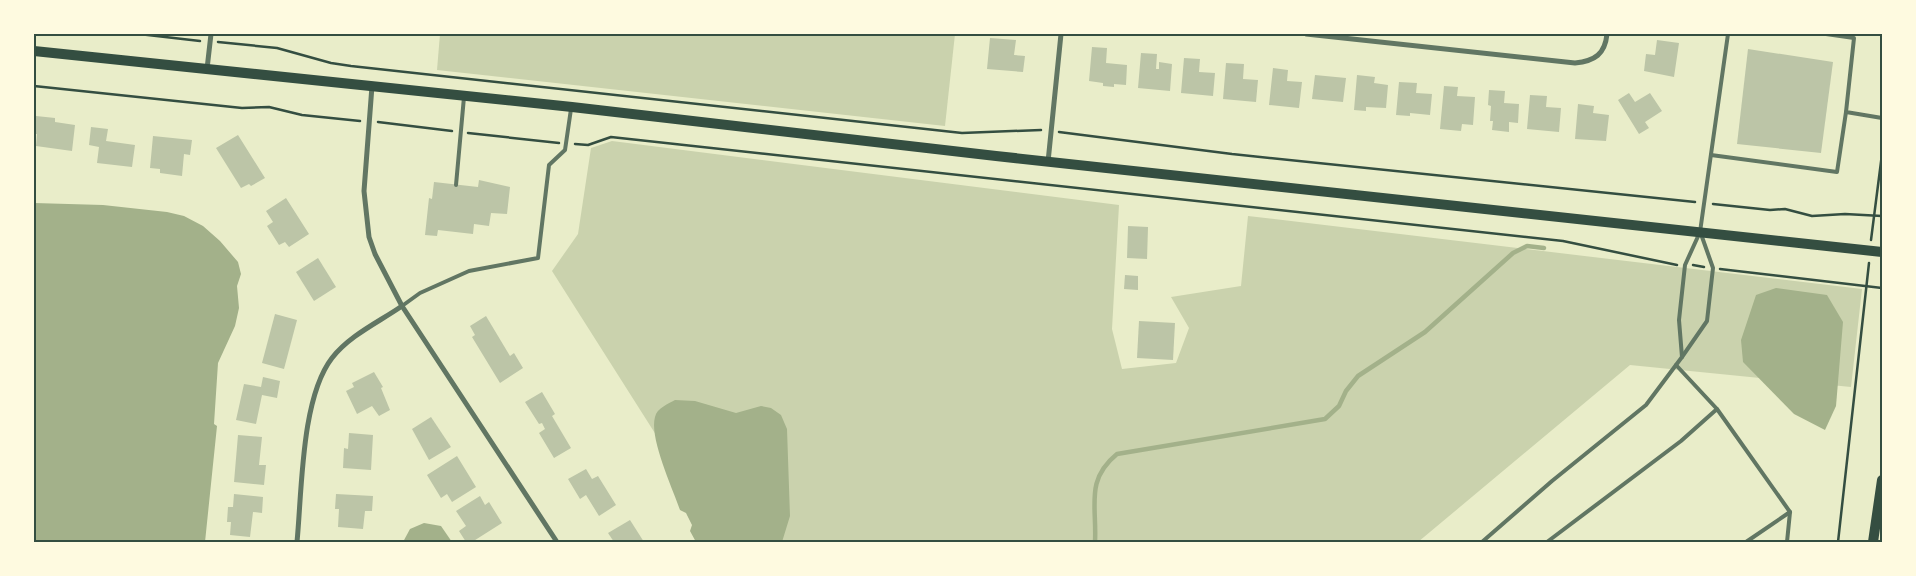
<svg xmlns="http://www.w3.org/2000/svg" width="1916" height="576" font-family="'Source Serif 4',serif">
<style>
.green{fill:#cad2ad}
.water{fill:#a3b18a}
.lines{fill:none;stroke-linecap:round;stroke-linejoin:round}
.stream{stroke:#a3b18a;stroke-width:4.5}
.building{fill:#bcc5a7}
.path{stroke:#344e41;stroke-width:2.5}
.service{stroke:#617663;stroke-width:4}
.minor{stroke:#617663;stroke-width:5}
.secondary{stroke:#344e41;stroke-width:10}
.neatline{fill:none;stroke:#344e41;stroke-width:2}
</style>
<rect width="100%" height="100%" fill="#e9edc9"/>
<g class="green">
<polygon points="440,34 955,34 945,126 437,70"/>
<polygon points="612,141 1119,205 1112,329 1122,369 1176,363 1189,328 1171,297 1241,286 1248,216 1862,289 1851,387 1630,365 1418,542 724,542 552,271 578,234 591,148"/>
</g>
<g class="water">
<polygon points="34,203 103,205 167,212 184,216 203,226 220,241 238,262 241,274 237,286 239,308 235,326 218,363 214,424 217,426 205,542 34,542"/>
<polygon points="1776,288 1827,295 1843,322 1836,406 1825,430 1794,414 1743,362 1741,340 1756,295"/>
<path d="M675,400l20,1 41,12 25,-7 10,2 10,7 6,14 3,87 -8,26h-86l-6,-11 2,-6 -6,-12 -6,-3c-7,-21 -31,-72 -25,-93 2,-9 13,-13 20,-17z"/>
<polygon points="424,523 441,526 452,542 403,542 410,529"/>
</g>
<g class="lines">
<path class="stream" d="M1095,542c2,-36 -10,-62 22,-88l208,-35 14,-13 7,-15 12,-15 67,-44 88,-79 14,-7 17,2"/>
</g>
<g class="building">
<polygon points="990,38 1016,40 1014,55 1025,56 1023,72 987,69"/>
<polygon points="1657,40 1679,43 1674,77 1644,71 1646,54 1655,55"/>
<polygon points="1092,47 1107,48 1106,63 1127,65 1126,85 1114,84 1114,87 1103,86 1103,83 1089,81"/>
<polygon points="1748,49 1833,62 1821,153 1737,144"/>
<polygon points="1141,53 1157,54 1156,69 1159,69 1159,62 1172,64 1170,91 1138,88"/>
<polygon points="1184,58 1200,59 1199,72 1215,73 1213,96 1181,93"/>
<polygon points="1226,63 1244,64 1243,79 1258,80 1256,102 1223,99"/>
<polygon points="1273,68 1288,70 1287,81 1302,82 1299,108 1269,105"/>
<polygon points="1315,75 1346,78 1343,102 1312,99"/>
<polygon points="1357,75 1375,77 1374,83 1388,85 1386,108 1366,107 1366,111 1354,110"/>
<polygon points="1399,82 1417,83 1416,93 1432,94 1430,115 1410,113 1410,116 1396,115"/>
<polygon points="1444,86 1458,87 1457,96 1475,97 1473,125 1462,124 1461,131 1440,129"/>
<polygon points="1489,90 1505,91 1504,103 1519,104 1518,123 1509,122 1509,132 1492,130 1493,121 1490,121 1491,106 1488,105"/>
<polygon points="1629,93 1635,102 1650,93 1662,111 1645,122 1649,128 1639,134 1618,100"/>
<polygon points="1530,95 1547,96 1546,107 1561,108 1559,132 1527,129"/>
<polygon points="1578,104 1594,106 1593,113 1609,115 1606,141 1575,139"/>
<polygon points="36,116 55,118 55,122 75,125 72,151 36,146 37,134 34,134"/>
<polygon points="91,127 108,129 106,141 135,145 132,167 97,163 99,147 89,145"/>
<polygon points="238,135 265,178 251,186 249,184 241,188 216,148"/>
<polygon points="153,136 192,140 190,155 184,154 182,176 160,173 160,169 150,168"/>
<polygon points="479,180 510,187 507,214 491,213 489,226 474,224 473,234 438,230 437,236 425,235 429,198 432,199 434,182 478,187"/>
<polygon points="286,198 309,234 289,247 285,242 279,245 267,226 273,222 266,211"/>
<polygon points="1128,226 1148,227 1147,259 1127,258"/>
<polygon points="318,258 336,287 314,301 296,272"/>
<polygon points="1125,275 1138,276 1138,290 1124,289"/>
<polygon points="275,314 297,320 284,369 262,363"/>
<polygon points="486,316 510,356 514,353 523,368 500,383 472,337 475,335 470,326"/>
<polygon points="1139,321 1175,323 1173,360 1137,358"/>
<polygon points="374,372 383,387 381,388 390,410 379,416 372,406 357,414 346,391 354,387 352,383"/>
<polygon points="263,377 280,381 277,398 262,395 256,424 236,420 244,384 261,387"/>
<polygon points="542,392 555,414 552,416 571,448 554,458 539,433 545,429 542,423 539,424 525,402"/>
<polygon points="431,417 451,447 429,460 412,429"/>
<polygon points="349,433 373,435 371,470 343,468 344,448 348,449"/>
<polygon points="238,435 262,437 259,465 266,465 264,485 234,482"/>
<polygon points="457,456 476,487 452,502 447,494 441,498 427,475"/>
<polygon points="586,469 592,479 598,476 616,505 599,516 586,495 580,499 568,479"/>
<polygon points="234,494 263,497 262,513 253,512 250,537 230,535 231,522 227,522 228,507 233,507"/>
<polygon points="336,494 373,496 372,511 365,511 363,529 338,527 339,509 335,509"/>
<polygon points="480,496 485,505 489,502 502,523 472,542 466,542 459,531 466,526 456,511"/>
<polygon points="630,520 644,542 614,542 608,533"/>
</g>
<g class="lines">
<g class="path">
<polyline points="139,34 200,41"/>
<polyline points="218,42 277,48 331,63 351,66 962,133 1041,130"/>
<polyline points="34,86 242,108 269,107 302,115 360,121"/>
<polyline points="378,122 452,131"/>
<polyline points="1059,132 1232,154 1695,202"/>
<polyline points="468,133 559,143"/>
<polyline points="575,144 588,145 611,137 1563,241 1677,265"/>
<polyline points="1713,204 1770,210 1785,209 1812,216 1845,214 1882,216"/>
<polyline points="1871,240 1882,154"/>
<polyline points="1693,265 1704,267"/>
<polyline points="1720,269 1882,288"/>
<polyline points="1838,542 1869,263"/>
</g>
<g class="service">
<polyline points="1826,34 1854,38 1846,112 1882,118"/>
<polyline points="1711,155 1837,172 1846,112"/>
<polyline points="456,185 464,97"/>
<polyline points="402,306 420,293 469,271 538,258 549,165 565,150 571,109"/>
<polyline points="1682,357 1679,320 1685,265 1700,232 1728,34"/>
<polyline points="1676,365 1717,409"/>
<polyline points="1482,542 1552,481 1646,405 1682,357 1707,321 1713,268 1701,234"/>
<polyline points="1547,542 1681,441 1717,409 1790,512 1787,542"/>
<polyline points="1746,542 1790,512"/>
</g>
<g class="minor">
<path d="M1306,34l269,29c20,-2 30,-9 32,-29"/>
<polyline points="207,69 211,34"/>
<polyline points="372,86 364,191 369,237 375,254 402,306 557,542"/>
<polyline points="1048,162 1061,34"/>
<path d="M297,542c5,-51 4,-144 35,-184 18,-23 47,-36 70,-52"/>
</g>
<g class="secondary">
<polyline points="34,51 572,107 996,156 1882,252"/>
<polyline points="1873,542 1882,480"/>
</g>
</g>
<rect width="1916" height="576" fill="none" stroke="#fefae0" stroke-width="70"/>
<rect x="35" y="35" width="1846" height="506" class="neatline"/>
</svg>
